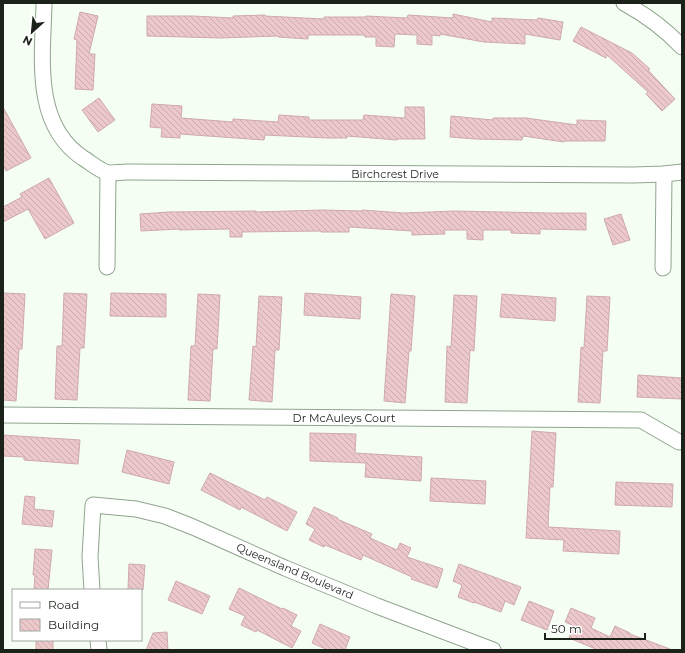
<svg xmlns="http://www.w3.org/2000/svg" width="685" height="653" font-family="Montserrat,sans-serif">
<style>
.building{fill:url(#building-back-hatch);stroke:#cea9ac}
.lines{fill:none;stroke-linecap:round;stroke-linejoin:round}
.street-casing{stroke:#8fa58d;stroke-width:17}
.street{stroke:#fff;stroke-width:15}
.labels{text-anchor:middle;stroke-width:3;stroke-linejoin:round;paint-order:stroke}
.street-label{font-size:11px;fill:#1a2219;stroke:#fff}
</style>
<defs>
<pattern id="building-back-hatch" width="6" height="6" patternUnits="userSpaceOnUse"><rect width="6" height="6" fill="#edc8cb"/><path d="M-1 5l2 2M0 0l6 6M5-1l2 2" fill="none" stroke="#cbacae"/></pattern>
</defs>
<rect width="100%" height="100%" fill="#f5fef3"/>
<g class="building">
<polygon points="80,12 98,16 89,54 95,54 93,90 75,89 77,40 74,39"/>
<polygon points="453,14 492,22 492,18 537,20 538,18 563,22 560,40 525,34 525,44 484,42 440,34 440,36 432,35 432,45 417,44 417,35 395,34 394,47 376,46 376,37 365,37 365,35 308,35 308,39 278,37 278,36 221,38 147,36 147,16 193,16 233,18 233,16 265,15 265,16 324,19 324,17 366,17 366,16 407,18 408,15 453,18"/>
<polygon points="581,27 632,53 650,69 648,70 675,99 662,111 646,94 648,92 607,55 606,58 573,41"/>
<polygon points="99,98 115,120 98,132 82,110"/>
<polygon points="152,104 182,106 181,118 233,122 233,119 278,122 279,115 309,117 309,120 363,120 364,115 405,118 405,107 424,107 425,139 397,139 397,140 347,136 347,138 327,138 265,135 264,140 180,134 180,138 161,137 162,128 150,127"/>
<polygon points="3,107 31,158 6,171 3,165"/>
<polygon points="451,116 493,120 493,118 526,118 577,125 577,120 606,121 605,141 564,141 564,142 523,136 522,140 475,139 450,137"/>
<polygon points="49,178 74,223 45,239 28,209 3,222 3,207 22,197 20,194"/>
<polygon points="322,210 362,211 362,210 404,213 454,211 550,213 586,213 586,230 540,229 540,234 511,233 511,230 483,230 483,240 467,239 467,230 444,230 445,234 412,235 412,231 349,227 349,232 321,232 321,231 242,232 242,237 230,237 230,229 179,230 179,229 141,231 140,214 169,212 256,211 256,212"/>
<polygon points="621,214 630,240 613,245 604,219"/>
<polygon points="3,293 25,294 22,349 19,349 16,401 3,400"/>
<polygon points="64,293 87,294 84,348 80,348 77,400 55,399 57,346 62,346"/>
<polygon points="111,293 166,294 166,317 110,316"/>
<polygon points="305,293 361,297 360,319 304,315"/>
<polygon points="198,294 220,295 217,349 213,349 210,401 188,400 191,346 195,346"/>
<polygon points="391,294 415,296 411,351 409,351 405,403 384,401"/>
<polygon points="502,294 556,298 555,321 500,317"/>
<polygon points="454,295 477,296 474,351 470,350 467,403 445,402 447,346 451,347"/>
<polygon points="259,296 282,297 279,350 275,350 272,402 249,400 253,346 256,347"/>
<polygon points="587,296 610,297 607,351 603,351 600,403 578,402 581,347 584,348"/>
<polygon points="638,375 682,378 682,399 637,397"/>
<polygon points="532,431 556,433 553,487 550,487 548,527 620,531 619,554 563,551 564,540 526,538"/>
<polygon points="310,433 356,434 355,453 422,457 421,481 365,477 366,463 310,461"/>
<polygon points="3,435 80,440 78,464 24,460 24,457 3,456"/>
<polygon points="127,450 174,462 169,484 122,472"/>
<polygon points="210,473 265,500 267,497 297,512 287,531 241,507 240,510 201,490"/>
<polygon points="431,478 486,481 485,504 430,501"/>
<polygon points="616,482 673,484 672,507 615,505"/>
<polygon points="25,496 35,497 34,509 54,511 52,527 22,524"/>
<polygon points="314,507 338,518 337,519 372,534 370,538 397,550 400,543 411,548 407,557 443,569 437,588 411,579 412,577 363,555 361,560 325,545 324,547 309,540 315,529 306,524"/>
<polygon points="35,549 52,550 48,590 34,590 35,575 33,575"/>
<polygon points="129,564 145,565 143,590 128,590"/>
<polygon points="459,564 521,587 514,605 505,601 501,612 474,602 474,603 458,597 462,585 453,581"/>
<polygon points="176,581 210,596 202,614 168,600"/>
<polygon points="239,588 282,609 283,608 297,615 291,626 301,631 292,648 257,630 256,632 241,625 245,616 229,609"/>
<polygon points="529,601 554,611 547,630 521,620"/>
<polygon points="571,608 595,618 591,628 610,637 615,626 630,633 630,634 670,649 670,650 598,650 569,638 574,626 565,622"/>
<polygon points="320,624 350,637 345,650 328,650 312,643"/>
<polygon points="167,632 168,650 146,650 153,633"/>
<rect x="36" y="640" width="17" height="10"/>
</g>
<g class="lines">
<g class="street-casing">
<g id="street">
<path d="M44,3c-1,53 -12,121 39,155 7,4 18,14 26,15 6,0 13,-1 19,-1l505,3 31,-1 18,-2"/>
<path d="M624,3c22,12 41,26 58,44"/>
<polyline points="107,267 108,173"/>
<polyline points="663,268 664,174"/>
<polyline points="3,415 641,420 679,442"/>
<polyline points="92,590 90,557 93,505 136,509 165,516 193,527 285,568 377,606 493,650"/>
<polyline points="98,640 99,650"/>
</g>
</g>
<use href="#street" class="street"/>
</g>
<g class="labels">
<g class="street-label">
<text x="395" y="178">Birchcrest Drive</text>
<text x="344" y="422">Dr McAuleys Court</text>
<text transform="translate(295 571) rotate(23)" y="4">Queensland Boulevard</text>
</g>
</g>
<rect width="685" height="653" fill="none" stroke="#1a2219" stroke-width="8"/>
<rect x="12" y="589" width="130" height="52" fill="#ffffff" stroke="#a3a7a3"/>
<rect x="20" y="602" width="20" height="6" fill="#ffffff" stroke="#a3a7a3"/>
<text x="48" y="609" font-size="12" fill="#1a2219">Road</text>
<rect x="20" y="619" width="20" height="12" fill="url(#building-back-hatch)" stroke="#a3a7a3"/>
<text x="48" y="629" font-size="12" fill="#1a2219">Building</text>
<g transform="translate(32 32) rotate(207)" stroke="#ffffff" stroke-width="3" paint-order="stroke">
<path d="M0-3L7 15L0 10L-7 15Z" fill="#1a2219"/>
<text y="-6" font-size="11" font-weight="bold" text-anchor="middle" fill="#1a2219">N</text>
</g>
<path d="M545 633v6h100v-6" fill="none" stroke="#1a2219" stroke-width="2"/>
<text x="551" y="633" font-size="12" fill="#1a2219" stroke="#ffffff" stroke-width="3" paint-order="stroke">50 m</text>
</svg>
